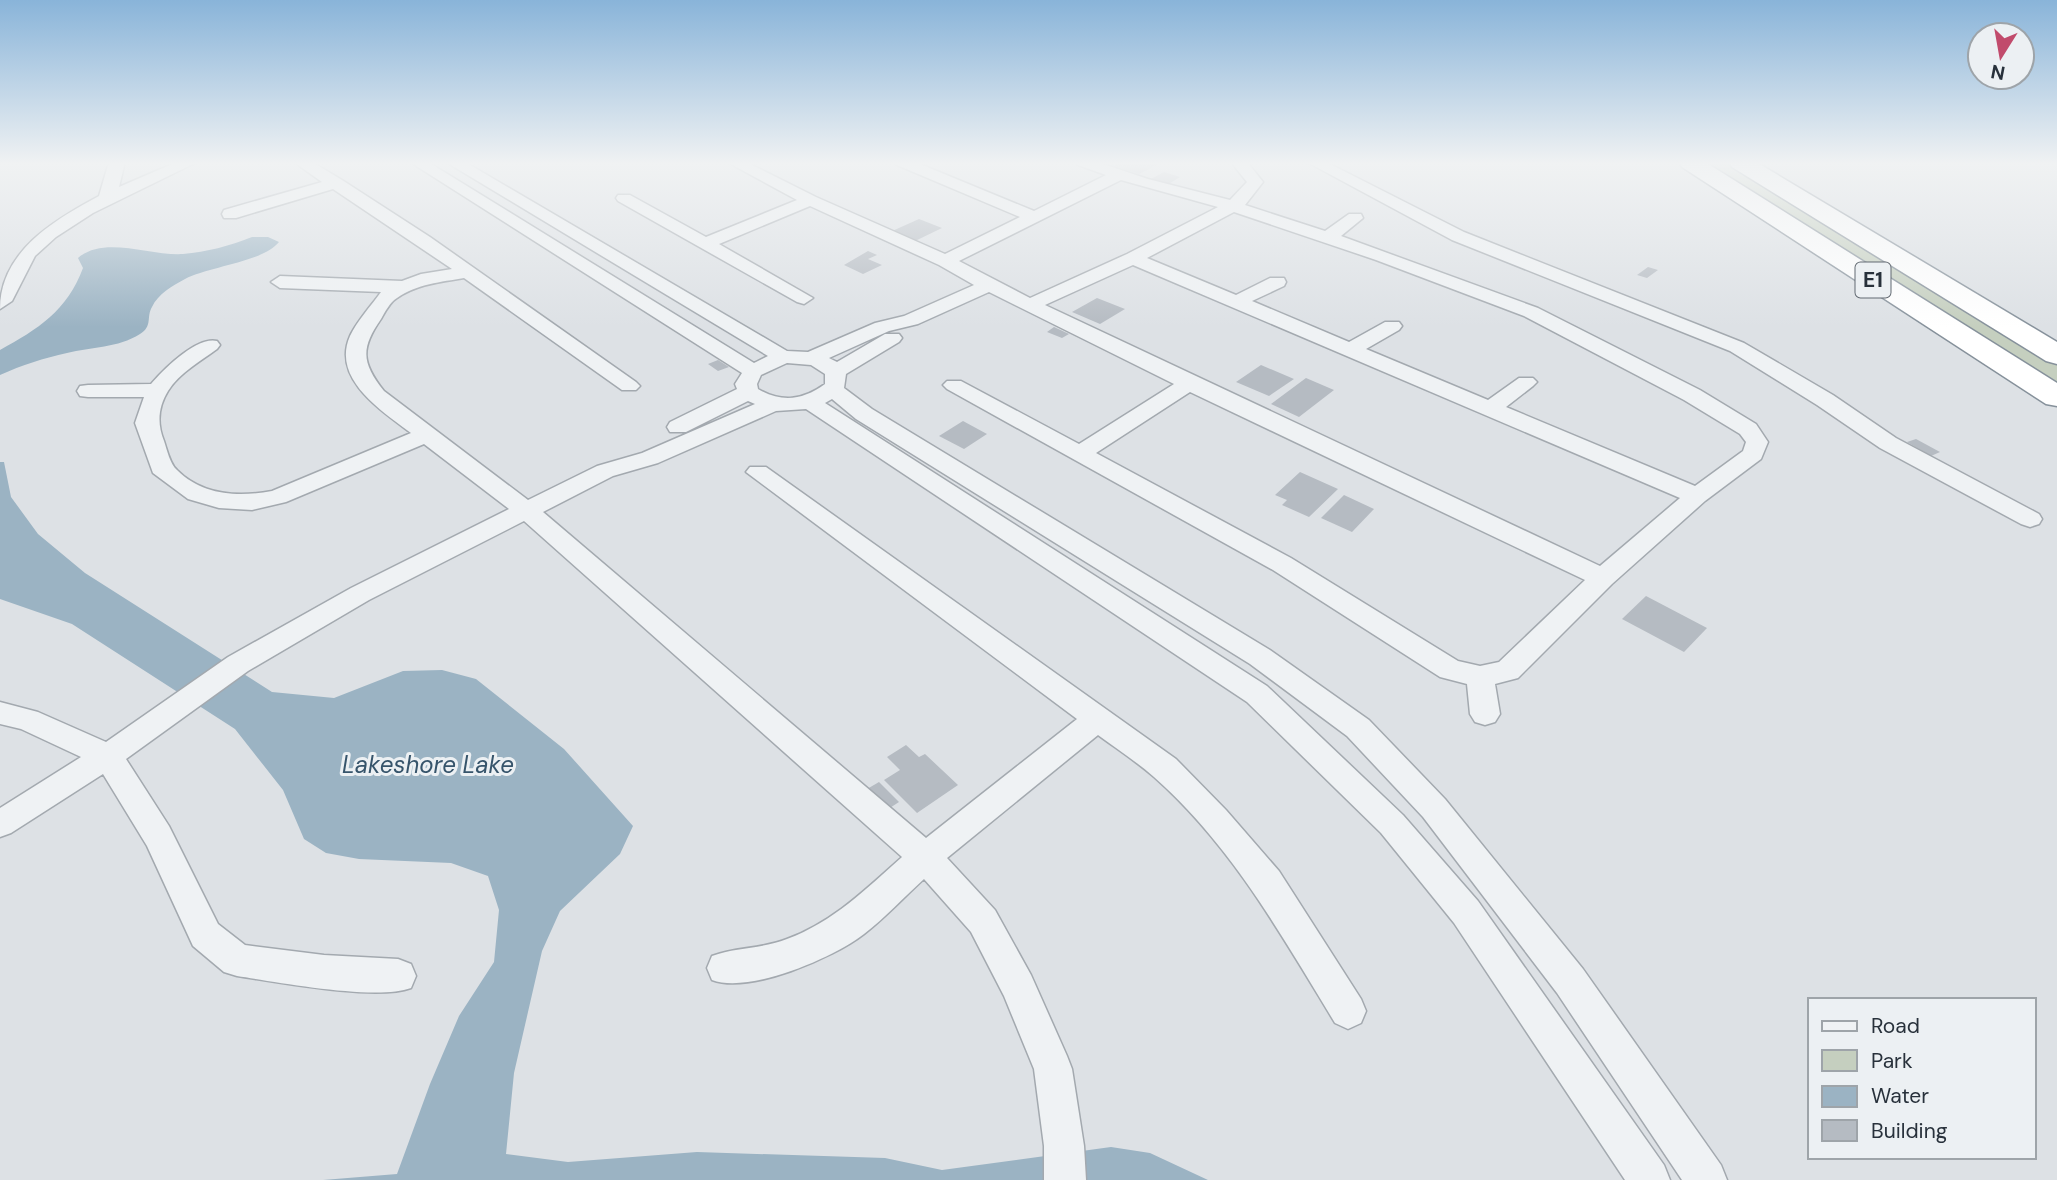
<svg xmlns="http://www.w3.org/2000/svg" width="2057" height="1180" font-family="'DM Sans',sans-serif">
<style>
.green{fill:#c5cfbf}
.water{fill:#9bb3c3}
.building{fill:#b5bbc2}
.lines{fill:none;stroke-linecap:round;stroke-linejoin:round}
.minor-casing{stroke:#a3a9af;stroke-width:3}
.highway-casing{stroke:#86919b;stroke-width:3}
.minor{fill:#eff2f4;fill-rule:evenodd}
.highway{fill:#fff;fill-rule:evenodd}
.labels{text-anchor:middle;stroke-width:6;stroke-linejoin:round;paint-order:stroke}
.shield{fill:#ecf0f3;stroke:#636a72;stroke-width:2}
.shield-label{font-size:21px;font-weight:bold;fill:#28313b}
.water-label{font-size:24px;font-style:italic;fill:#36546b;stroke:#ecf0f3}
</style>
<rect width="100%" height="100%" fill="#dde1e5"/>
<polygon class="green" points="1700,162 1732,162 2057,362 2057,387"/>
<g class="water">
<path d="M252,237h16l11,5c-16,20 -69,24 -94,37 -13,7 -27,15 -33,28 -6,10 1,19 -12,27 -22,14 -49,13 -73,19 -23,5 -45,12 -67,22v-25c38,-21 67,-39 83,-82l-5,-10c26,-23 72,-2 105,-4 24,-2 46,-8 69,-17z"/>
<polygon points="0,462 4,462 11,497 38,534 85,573 272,692 334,698 403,671 442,670 476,679 564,749 633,826 620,854 560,911 542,951 514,1073 506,1154 568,1162 697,1152 885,1158 942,1170 1111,1147 1150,1153 1208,1180 323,1180 397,1174 430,1084 459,1016 494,962 499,910 488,876 451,863 359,859 326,853 304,839 283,790 235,729 72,624 0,599"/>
</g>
<g class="building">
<polygon points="1123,162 1152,162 1159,164 1139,174 1114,166"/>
<polygon points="1164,172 1180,177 1167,185 1151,179"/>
<polygon points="919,219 942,228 913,242 890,232"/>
<polygon points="868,251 877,255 868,259 882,265 863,274 844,265"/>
<polygon points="1648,267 1658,270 1647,278 1637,275"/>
<polygon points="1097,298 1125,309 1100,324 1072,312"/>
<polygon points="1054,327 1069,334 1062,338 1047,332"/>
<polygon points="718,360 729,367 718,371 708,364"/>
<polygon points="1261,365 1294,379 1269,396 1236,382"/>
<polygon points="1306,378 1334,390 1299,417 1271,404"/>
<polygon points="963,421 987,434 964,449 939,436"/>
<polygon points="1916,439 1940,452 1931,456 1907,442"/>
<polygon points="1300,472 1338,489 1309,517 1282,505 1287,500 1275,495"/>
<polygon points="1344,495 1374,509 1352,532 1321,518"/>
<polygon points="1646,596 1707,628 1684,652 1622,619"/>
<polygon points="906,745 919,757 925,754 958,785 917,813 884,780 900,770 887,757"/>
<polygon points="879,782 899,802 882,813 862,792"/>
</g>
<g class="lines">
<g class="minor-casing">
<g id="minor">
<path d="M109,162h16l-6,25 58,-25h20l-104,51 -37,24 -21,19 -23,45 -12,8c0,-57 54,-89 99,-113z"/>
<path d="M294,162h18l30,18 88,57 206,145 4,4 -4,4h-14l-158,-112c-23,4 -47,6 -67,20 -7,4 -12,14 -16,21 -21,30 -19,44 3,72l144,109 69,-34 45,-13 113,-49 -7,-3 -62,31h-16l-3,-5 3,-5 67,-33 -2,-5 7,-11 -332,-211h18l326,201 14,-7 -322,-194h19l322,189 21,1 67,-29 29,-7 70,-31 -35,-20 -129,-59 -91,38 94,54 -9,6 -7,-2 -179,-101 -2,-3 2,-3h12l76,42 91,-37 -70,-38h19l70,35 129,57 75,-37 -123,-52 -3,-3h21l119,49 72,-36 -28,-10 -3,-3h22l51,17 82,21 17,-18 -16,-20h16l16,20 -18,23 80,26 24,-17h12l2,4 -22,18 197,72 162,82 56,34 12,18 -7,17 -56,42 -93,83 -94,94 -23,6 5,30 -5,8 -10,3 -10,-3 -5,-8 -3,-30 -27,-7 -167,-107 -326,-181 -4,-4 4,-4h14l118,63 95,-60 -185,-92 -71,32 -29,7 -60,27 8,4 48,-28h14l3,4 -3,4 -53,32 -2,14 28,21 398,241 99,70 76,79 138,170 138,196 6,15h-45l-125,-187 -134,-176 -76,-81 -97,-72 -394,-245 -24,-20 -7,4 442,283 136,129 75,86 186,264 6,15h-45l-171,-257 -73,-90 -134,-131 -441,-293 -30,2 -118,52 -45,13 -70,36 383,326 151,-119 -331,-247 4,-5h16l410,292 50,51 53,61 82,128 5,12 -5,12 -13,6 -13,-6c-53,-87 -103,-177 -181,-246 -17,-15 -37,-28 -56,-42l-151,123 48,52 36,65 36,81 5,13 12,77 2,34h-42v-34l-10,-77 -30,-73 -33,-64 -47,-53c-20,18 -39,39 -60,55 -31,24 -114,60 -152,46l-5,-12 5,-12c24,-9 50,-7 75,-17 46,-17 79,-50 115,-82l-378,-336 -155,79 -121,71 -122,88 43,67 49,98 27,21 79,10 74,4 13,5 5,12 -5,12c-35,13 -134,-6 -174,-12l-13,-4 -31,-26 -46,-100 -44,-72 -92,59 -11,4v-29l81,-51 -60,-28 -21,-5v-22l38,10 68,30 122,-85 123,-69 158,-79 -85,-65 -138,58 -34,8 -33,-2 -31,-9 -35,-26 -18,-50 9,-26h-56l-8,-1 -3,-5 3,-5 8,-1 63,-1c13,-15 46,-48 66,-43l3,4 -3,4c-16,12 -38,24 -49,42 -10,16 -11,33 -4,50 3,9 6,23 13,29 26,26 62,27 95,21l139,-58c-29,-22 -80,-54 -61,-97 7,-15 21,-30 31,-44l-101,-4 -9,-6 9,-6 122,5 19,-7 31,-5 -119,-80 -97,29h-12l-2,-4 2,-4 98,-28zM1121,180l97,27 -91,47 -97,44 -71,-37zM1234,212l142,48 148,56 160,84 56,34 6,8 -3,9 -48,35 -189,-79 27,-21 4,-4 -4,-4h-14l-31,22 -122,-51 33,-19 3,-4 -3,-4h-14l-36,20 -97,-41 32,-15 2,-4 -2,-4h-14l-34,17 -89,-37zM1133,265l547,233 -80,68 -555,-261zM787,363l24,2 14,9v10c-22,16 -43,19 -67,5l-1,-5 4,-9zM1190,392l395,188 -86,82 -19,4 -22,-5 -167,-103 -195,-105z"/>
<polygon points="1307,162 1326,162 1464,232 1744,343 1833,395 1896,438 2039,514 2042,519 2039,524 2030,527 2021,524 1880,448 1817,405 1730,351 1452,240"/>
</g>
</g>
<g class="highway-casing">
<g id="highway">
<polygon points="1679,162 1705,162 2057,383 2057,406 2046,404 1682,167"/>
<polygon points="1729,162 1756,162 2057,342 2057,364 2046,361 1732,167"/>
</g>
</g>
<use href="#minor" class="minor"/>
<use href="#highway" class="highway"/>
</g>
<linearGradient id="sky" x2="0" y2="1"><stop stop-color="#89b4d9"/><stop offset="0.5" stop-color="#f0f2f3"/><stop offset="1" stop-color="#f0f2f3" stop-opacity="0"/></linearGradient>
<rect width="2057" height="327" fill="url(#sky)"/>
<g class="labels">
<rect class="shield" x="1855.5" y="262.5" width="35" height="35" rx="5"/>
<g class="shield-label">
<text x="1873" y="287">E1</text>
</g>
<g class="water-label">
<text x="428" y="773">Lakeshore Lake</text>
</g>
</g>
<rect x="1808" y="998" width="228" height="161" fill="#ecf0f3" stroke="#9ea4a9" stroke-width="2"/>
<rect x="1822" y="1021" width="35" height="10" fill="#eff2f4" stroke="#9ea4a9" stroke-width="2"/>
<text x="1871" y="1033" font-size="21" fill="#28313b">Road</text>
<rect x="1822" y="1050" width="35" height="21" fill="#c5cfbf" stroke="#9ea4a9" stroke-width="2"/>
<text x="1871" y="1068" font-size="21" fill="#28313b">Park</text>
<rect x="1822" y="1086" width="35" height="21" fill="#9bb3c3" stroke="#9ea4a9" stroke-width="2"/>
<text x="1871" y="1103" font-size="21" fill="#28313b">Water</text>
<rect x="1822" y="1120" width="35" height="21" fill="#b5bbc2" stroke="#9ea4a9" stroke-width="2"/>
<text x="1871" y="1138" font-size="21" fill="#28313b">Building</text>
<g transform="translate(2001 56) rotate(191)"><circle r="33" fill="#ecf0f3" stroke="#9ea4a9" stroke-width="2"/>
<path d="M0-5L12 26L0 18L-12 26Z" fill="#c14b6c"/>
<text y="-10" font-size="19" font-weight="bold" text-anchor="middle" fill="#28313b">N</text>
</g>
</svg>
